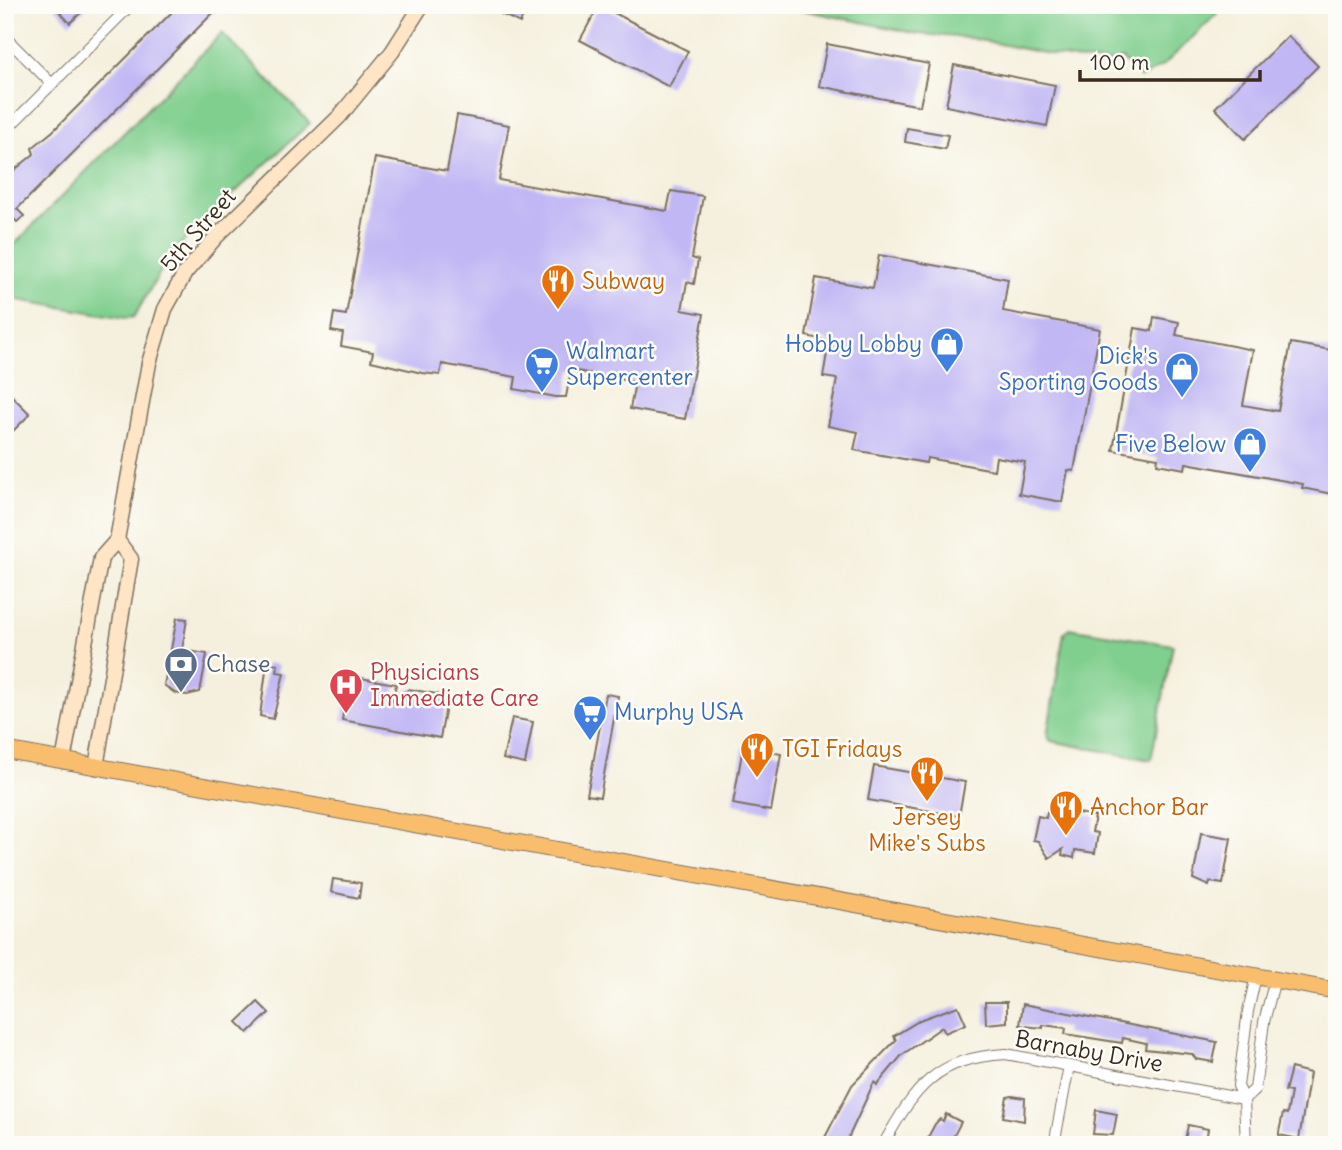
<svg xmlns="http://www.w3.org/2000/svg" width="1342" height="1150" font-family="Delius,sans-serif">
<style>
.green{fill:#80cf8e;stroke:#5e7c56;stroke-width:2}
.building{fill:#c1b7f4}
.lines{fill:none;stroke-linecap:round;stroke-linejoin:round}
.street-casing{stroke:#7c6f61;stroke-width:12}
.secondary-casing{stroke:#7c6f61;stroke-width:17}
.primary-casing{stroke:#7c6f61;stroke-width:18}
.street{stroke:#fff;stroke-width:10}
.secondary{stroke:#fde5c5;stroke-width:14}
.primary{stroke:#f9be6d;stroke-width:16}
.labels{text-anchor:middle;stroke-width:5;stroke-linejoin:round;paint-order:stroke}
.street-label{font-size:23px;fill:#3b2a1e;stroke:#fdfcf7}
.food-label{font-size:23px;fill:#c56008;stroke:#fdfcf7;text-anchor:start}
.shop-label{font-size:23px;fill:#366cbe;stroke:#fdfcf7;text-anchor:end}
.service-label{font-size:23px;fill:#4e5e75;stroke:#fdfcf7;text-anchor:start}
.health-label{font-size:23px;fill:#be3a42;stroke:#fdfcf7;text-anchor:start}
</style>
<rect width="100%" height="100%" fill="#fdfcf7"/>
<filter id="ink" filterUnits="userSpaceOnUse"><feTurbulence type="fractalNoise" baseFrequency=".0143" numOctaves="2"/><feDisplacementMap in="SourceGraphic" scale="14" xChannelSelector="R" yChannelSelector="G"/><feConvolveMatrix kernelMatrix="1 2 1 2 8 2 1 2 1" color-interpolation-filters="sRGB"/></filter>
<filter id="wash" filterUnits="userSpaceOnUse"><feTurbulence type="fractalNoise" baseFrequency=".00686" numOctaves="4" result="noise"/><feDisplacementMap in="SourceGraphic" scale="28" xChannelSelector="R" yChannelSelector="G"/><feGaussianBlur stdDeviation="1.57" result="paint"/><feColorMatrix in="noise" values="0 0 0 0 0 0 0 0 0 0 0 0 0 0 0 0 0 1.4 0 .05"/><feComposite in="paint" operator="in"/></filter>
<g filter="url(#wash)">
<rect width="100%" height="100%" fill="#f5f0dd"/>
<g class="green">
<polygon points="779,5 1226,5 1166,63 1141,78 1122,59 1109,63 1073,59 970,38 919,34"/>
<polygon points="222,33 310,123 189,235 166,262 134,317 126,318 5,298 5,254"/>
<polygon points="1069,628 1173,645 1151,760 1051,741 1047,736 1064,633"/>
</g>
<g id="blocks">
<g class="building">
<polygon points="53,5 89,5 70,23"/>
<polygon points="179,5 221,5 17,209 24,216 17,222 11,216 5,222 5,178 34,154 32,148 53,131"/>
<polygon points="503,5 529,5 520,23 499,13"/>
<polygon points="599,5 688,51 669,87 580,40"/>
<polygon points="1288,36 1318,66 1245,139 1215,108"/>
<polygon points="827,44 929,64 920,106 819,86"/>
<polygon points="954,65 1055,85 1047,126 946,106"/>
<polygon points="457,115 509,125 499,180 667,211 671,191 703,196 692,258 698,260 694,284 687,282 682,310 704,314 685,419 630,409 635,382 571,370 566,397 556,397 514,389 516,377 442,364 440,375 422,373 371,361 373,352 341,346 343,333 331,331 334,313 346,315 375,158 447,171"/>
<polygon points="907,128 948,135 945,149 905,142"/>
<polygon points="879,255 1008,279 1003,311 1100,329 1074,471 1068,470 1062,502 1019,494 1025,462 996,457 994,470 927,458 926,463 854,450 858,432 828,426 837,379 823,377 829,341 806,336 816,278 873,288"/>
<polygon points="1154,317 1179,322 1176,335 1253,350 1243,405 1278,411 1291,343 1337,351 1337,495 1302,488 1303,484 1186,463 1185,469 1157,464 1158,458 1113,450 1135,328 1152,331"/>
<polygon points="5,389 30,414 5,439"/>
<polygon points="177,618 187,619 182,650 207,654 200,692 187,695 175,693 164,685"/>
<polygon points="267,663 278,665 277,672 284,673 273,719 260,716"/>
<polygon points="349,676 396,684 393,700 409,689 448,696 440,738 342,720"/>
<polygon points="606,694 618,696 600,797 587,795"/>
<polygon points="512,718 533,722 525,764 503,759"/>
<polygon points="743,747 781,754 771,811 733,804"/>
<polygon points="874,766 965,782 959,816 868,800"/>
<polygon points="1061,810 1095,816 1092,832 1098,833 1095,853 1075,850 1074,858 1062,855 1063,849 1049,858 1038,841 1033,840 1038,816 1046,818 1047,812 1060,815"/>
<polygon points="1201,833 1231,838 1223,884 1210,882 1209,886 1193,879"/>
<polygon points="333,879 361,883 359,898 331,892"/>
<polygon points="258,1002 269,1013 248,1033 237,1022"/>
<polygon points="985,1002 1007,1002 1007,1022 986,1024"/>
<polygon points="1023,1004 1217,1042 1213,1062 1196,1059 1192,1054 1145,1049 1146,1043 1123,1038 1122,1043 1065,1034 1066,1028 1043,1025 1043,1028 1024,1026 1020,1025"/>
<polygon points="958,1006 966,1024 945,1033 942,1027 902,1055 877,1085 874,1082 845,1145 821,1145 852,1085 896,1040 894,1036 922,1019"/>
<polygon points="1291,1068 1310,1073 1299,1139 1279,1135 1279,1132 1283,1113 1287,1114 1291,1092 1285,1091"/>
<polygon points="1012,1096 1025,1098 1024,1121 1003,1117 1007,1097"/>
<polygon points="1096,1110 1117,1114 1113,1135 1093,1134"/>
<polygon points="946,1114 961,1122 949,1145 932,1145 926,1141 935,1124 940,1119 943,1121"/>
<polygon points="1188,1125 1208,1129 1206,1140 1201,1139 1200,1145 1184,1145"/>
</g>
</g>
</g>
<g filter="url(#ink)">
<use href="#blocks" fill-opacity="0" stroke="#7c6f61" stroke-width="2"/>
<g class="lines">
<g class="street-casing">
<g id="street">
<polyline points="5,37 52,84"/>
<polyline points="5,131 131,5"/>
<polyline points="1244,1099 1255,1089 1264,1022 1275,979"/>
<path d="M883,1145c33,-59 53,-87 123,-91l238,45"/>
<polyline points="1054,1145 1069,1066"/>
<polyline points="1246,1145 1244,1099 1238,1086 1248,1011 1256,976"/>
</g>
</g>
<g class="secondary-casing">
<g id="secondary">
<polyline points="63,761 101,558 117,540 149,363 165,309 185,273 216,237 339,117 392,52 422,5"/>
<polyline points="96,767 131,559 117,540"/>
</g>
</g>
<g class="primary-casing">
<polyline id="primary" points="5,750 1337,991"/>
</g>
<use href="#street" class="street"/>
<use href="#secondary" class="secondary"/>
<use href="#primary" class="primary"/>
</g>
</g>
<defs>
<g id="restaurant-pin" transform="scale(1.75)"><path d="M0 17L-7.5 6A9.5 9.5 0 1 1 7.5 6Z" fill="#e8710a" stroke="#fdfcf7"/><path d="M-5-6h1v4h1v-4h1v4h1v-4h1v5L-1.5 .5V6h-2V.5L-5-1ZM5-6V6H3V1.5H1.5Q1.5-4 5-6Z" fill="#fff"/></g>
<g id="shop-pin" transform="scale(1.75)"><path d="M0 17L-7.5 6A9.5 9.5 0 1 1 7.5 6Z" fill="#3f7fe0" stroke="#fdfcf7"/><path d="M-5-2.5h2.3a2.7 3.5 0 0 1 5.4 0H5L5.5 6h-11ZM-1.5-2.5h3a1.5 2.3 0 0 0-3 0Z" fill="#fff"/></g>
<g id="supermarket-pin" transform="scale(1.75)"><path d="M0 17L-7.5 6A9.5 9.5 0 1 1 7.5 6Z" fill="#3f7fe0" stroke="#fdfcf7"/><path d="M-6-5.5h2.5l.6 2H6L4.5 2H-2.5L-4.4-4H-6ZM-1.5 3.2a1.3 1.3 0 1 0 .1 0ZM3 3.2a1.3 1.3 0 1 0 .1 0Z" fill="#fff"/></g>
<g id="bank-pin" transform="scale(1.75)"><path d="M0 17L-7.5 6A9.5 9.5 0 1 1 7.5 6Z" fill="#5c6f8a" stroke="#fdfcf7"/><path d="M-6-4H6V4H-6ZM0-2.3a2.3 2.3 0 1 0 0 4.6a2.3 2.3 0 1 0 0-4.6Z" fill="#fff"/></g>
<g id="hospital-pin" transform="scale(1.75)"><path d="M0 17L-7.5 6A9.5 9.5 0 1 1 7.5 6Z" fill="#e0444e" stroke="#fdfcf7"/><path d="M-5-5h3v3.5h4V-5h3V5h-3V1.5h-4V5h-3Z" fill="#fff"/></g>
</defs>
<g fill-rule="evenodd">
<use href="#restaurant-pin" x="558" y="281"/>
<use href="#shop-pin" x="947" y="344"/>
<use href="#supermarket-pin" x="542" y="364"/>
<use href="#shop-pin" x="1182" y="369"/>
<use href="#shop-pin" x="1250" y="444"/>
<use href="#bank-pin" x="181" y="664"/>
<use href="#hospital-pin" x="346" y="685"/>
<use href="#supermarket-pin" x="590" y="712"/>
<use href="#restaurant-pin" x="757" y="749"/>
<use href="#restaurant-pin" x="927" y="773"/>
<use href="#restaurant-pin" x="1066" y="807"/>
</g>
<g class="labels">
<g class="street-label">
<text transform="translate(198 230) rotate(-49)" y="8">5th Street</text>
<text transform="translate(1089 1051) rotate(10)" y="8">Barnaby Drive</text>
</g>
<g class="food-label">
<text x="582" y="289">Subway</text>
<text x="782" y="757">TGI Fridays</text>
<text x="1090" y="815">Anchor Bar</text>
<text x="927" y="825" text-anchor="middle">Jersey<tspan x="927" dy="26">Mike's Subs</tspan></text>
</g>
<g class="shop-label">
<text x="922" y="352">Hobby Lobby</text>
<text x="566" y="359" text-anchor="start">Walmart<tspan x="566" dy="26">Supercenter</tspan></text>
<text x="1158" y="364">Dick's<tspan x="1158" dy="26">Sporting Goods</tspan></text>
<text x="1226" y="452">Five Below</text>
<text x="614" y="720" text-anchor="start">Murphy USA</text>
</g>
<g class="service-label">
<text x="206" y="672">Chase</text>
</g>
<g class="health-label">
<text x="370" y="680">Physicians<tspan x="370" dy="26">Immediate Care</tspan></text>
</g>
</g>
<rect width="1342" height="1150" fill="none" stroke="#fdfcf7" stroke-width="28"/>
<path d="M1080 70v10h180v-10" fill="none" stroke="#3b2a1e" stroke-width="3.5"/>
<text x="1090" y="70" font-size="21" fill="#3b2a1e" stroke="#fdfcf7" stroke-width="5" paint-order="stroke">100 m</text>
</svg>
